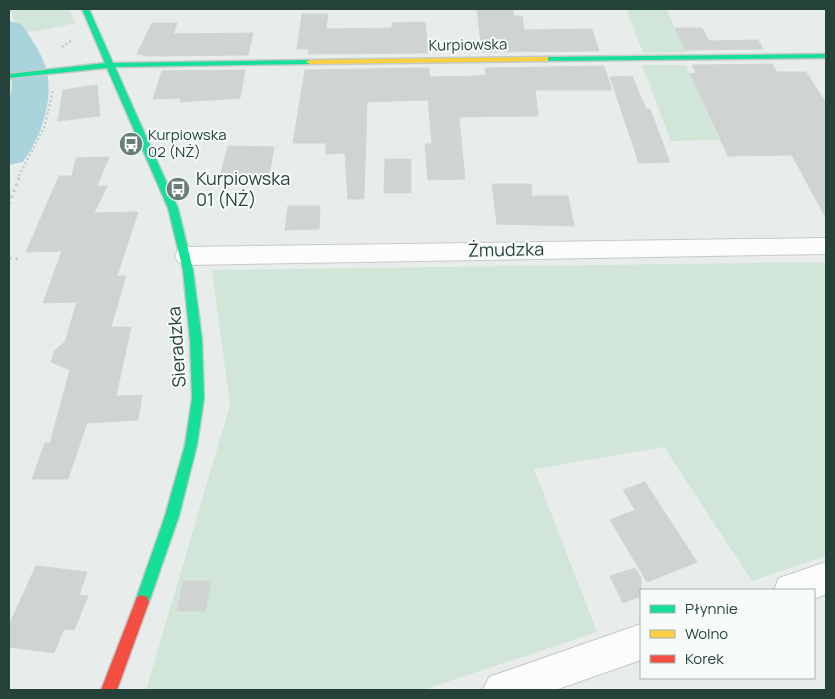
<svg xmlns="http://www.w3.org/2000/svg" width="835" height="699" font-family="Manrope,sans-serif">
<style>
.green{fill:#d1e6d8}
.lines{fill:none;stroke-linecap:round;stroke-linejoin:round}
.river{fill:#a9d4db;fill-rule:evenodd}
.building{fill:#cfd4d2;stroke:#d1d6d4}
.street-casing{stroke:#c5cac8;stroke-width:2}
.fast-casing{stroke:#c3cbc8;stroke-width:3}
.slow-casing{stroke:#c3cbc8;stroke-width:3}
.jam-casing{stroke:#c3cbc8;stroke-width:3}
.path-far1{stroke:#c3ccca;stroke-width:2.5;stroke-dasharray:2 2.5;stroke-linecap:butt}
.path{stroke:#c3ccca;stroke-width:3;stroke-dasharray:2.5 4;stroke-linecap:butt}
.street{fill:#fcfcfc;fill-rule:evenodd}
.fast{fill:#16e098;fill-rule:evenodd}
.slow{fill:#ffcf43;fill-rule:evenodd}
.jam{fill:#f24e42;fill-rule:evenodd}
.labels{text-anchor:middle;stroke-width:4;stroke-linejoin:round;paint-order:stroke}
.far-street-label{font-size:15px;fill:#24423a;stroke:#f7fbf9}
.far-poi-label{font-size:15px;fill:#24423a;stroke:#f7fbf9;text-anchor:start}
.poi-label{font-size:18px;fill:#24423a;stroke:#f7fbf9;text-anchor:start}
.street-label{font-size:18px;fill:#24423a;stroke:#f7fbf9}
</style>
<rect width="100%" height="100%" fill="#e8edeb"/>
<g class="green">
<polygon points="9,9 69,9 75,23 38,31 21,33"/>
<polygon points="626,9 666,9 686,52 643,53"/>
<polygon points="642,65 686,65 719,140 671,141"/>
<polygon points="826,262 826,556 752,581 664,447 534,469 597,632 423,690 146,690 230,405 212,270"/>
</g>
<g class="lines">
<path class="river" d="M9,21l12,3c8,11 17,24 22,36 14,33 0,73 -20,102l-14,3v-58l3,-22 -3,-22z"/>
</g>
<g class="building">
<polygon points="477,10 513,10 514,16 522,16 524,30 592,29 599,51 482,52"/>
<polygon points="302,14 328,14 326,29 392,28 392,23 425,22 428,53 308,54 309,49 297,49"/>
<polygon points="152,23 177,23 173,34 253,33 248,55 148,56 137,54"/>
<polygon points="675,28 702,28 709,41 758,40 763,49 685,50"/>
<polygon points="772,64 777,72 806,72 826,103 826,218 792,155 728,156 690,74 696,73 692,65"/>
<polygon points="604,66 612,90 535,90 538,116 459,117 465,179 428,180 425,144 432,144 428,100 367,102 364,199 348,199 345,153 326,154 326,143 293,143 305,70 429,68 430,77 477,76 486,75 485,68"/>
<polygon points="245,70 240,98 180,102 181,98 153,99 162,71"/>
<polygon points="632,76 646,109 650,109 670,162 639,163 610,77"/>
<polygon points="97,85 100,116 58,121 63,90"/>
<polygon points="228,146 274,147 268,182 245,182 246,177 220,177"/>
<polygon points="109,157 97,186 107,186 94,213 138,212 117,276 126,276 111,327 131,327 116,396 142,395 138,420 87,423 68,479 32,479 45,443 50,443 70,370 51,362 55,350 65,342 77,302 43,303 62,251 26,252 59,176 72,176 76,158"/>
<polygon points="385,159 411,159 411,193 384,193"/>
<polygon points="492,184 531,184 532,196 568,196 574,226 497,224"/>
<polygon points="288,206 320,206 319,229 285,230"/>
<polygon points="645,482 697,562 647,582 610,520 635,510 623,490"/>
<polygon points="36,566 87,572 79,595 88,596 74,630 64,629 54,653 9,647 9,625"/>
<polygon points="635,568 641,578 641,596 623,603 610,576"/>
<polygon points="183,581 211,581 205,611 177,611"/>
</g>
<g class="lines">
<g class="street-casing">
<g id="street">
<polygon points="826,238 826,254 187,265 178,262 175,256 178,250 187,247"/>
<polygon points="826,562 826,594 814,599 814,590 774,590 779,578"/>
<polygon points="641,624 641,660 555,690 483,690 489,677"/>
</g>
</g>
<g class="fast-casing">
<g id="fast">
<polygon points="82,9 89,9 113,63 310,60 314,62 310,64 115,67 178,208 193,270 202,340 204,398 197,445 179,516 149,602 147,607 142,609 137,607 135,602 165,516 185,445 192,398 190,340 183,270 168,208 107,68 9,78 9,74 105,63"/>
<polygon points="826,54 826,58 545,61 541,59 545,57"/>
</g>
</g>
<g class="slow-casing">
<polygon id="slow" points="545,57 548,57 548,61 310,64 306,62 310,60"/>
</g>
<g class="jam-casing">
<polygon id="jam" points="142,595 147,597 149,602 117,690 101,690 137,597"/>
</g>
<g class="path-far1">
<polyline points="62,47 73,39"/>
<polyline points="19,176 45,125 53,90"/>
</g>
<g class="path">
<polyline points="9,204 20,175"/>
<polyline points="9,258 18,259"/>
</g>
<use href="#street" class="street"/>
<use href="#fast" class="fast"/>
<use href="#slow" class="slow"/>
<use href="#jam" class="jam"/>
</g>
<defs>
<g id="bus-disc" transform="scale(1.25)"><circle r="9.5" fill="#697e78" stroke="#f7fbf9"/><path d="M-5-6H5V4H4V6H2V4H-2V6H-4V4H-5ZM-3.5-4V0h7V-4ZM-3.5 1.2v1.5H-2V1.2ZM2 1.2v1.5H3.5V1.2Z" fill="#fff"/></g>
</defs>
<g fill-rule="evenodd">
<use href="#bus-disc" x="131" y="144"/>
<use href="#bus-disc" x="178" y="189"/>
</g>
<g class="labels">
<g class="far-street-label">
<text transform="translate(468 45) rotate(-1)" y="5">Kurpiowska</text>
</g>
<g class="far-poi-label">
<text x="148" y="140">Kurpiowska<tspan x="148" dy="17">02 (NŻ)</tspan></text>
</g>
<g class="poi-label">
<text x="196" y="185">Kurpiowska<tspan x="196" dy="21">01 (NŻ)</tspan></text>
</g>
<g class="street-label">
<text transform="translate(506 250) rotate(-1)" y="6">Żmudzka</text>
<text transform="translate(177 347) rotate(-94)" y="6">Sieradzka</text>
</g>
</g>
<rect width="835" height="699" fill="none" stroke="#24423a" stroke-width="20"/>
<rect x="640" y="589" width="175" height="90" fill="#f7fbf9" stroke="#a3b1ad"/>
<rect x="650" y="605" width="25" height="8" fill="#16e098" stroke="#a3b1ad"/>
<text x="685" y="614" font-size="15" fill="#24423a">Płynnie</text>
<rect x="650" y="630" width="25" height="8" fill="#ffcf43" stroke="#a3b1ad"/>
<text x="685" y="639" font-size="15" fill="#24423a">Wolno</text>
<rect x="650" y="655" width="25" height="8" fill="#f24e42" stroke="#a3b1ad"/>
<text x="685" y="664" font-size="15" fill="#24423a">Korek</text>
</svg>
